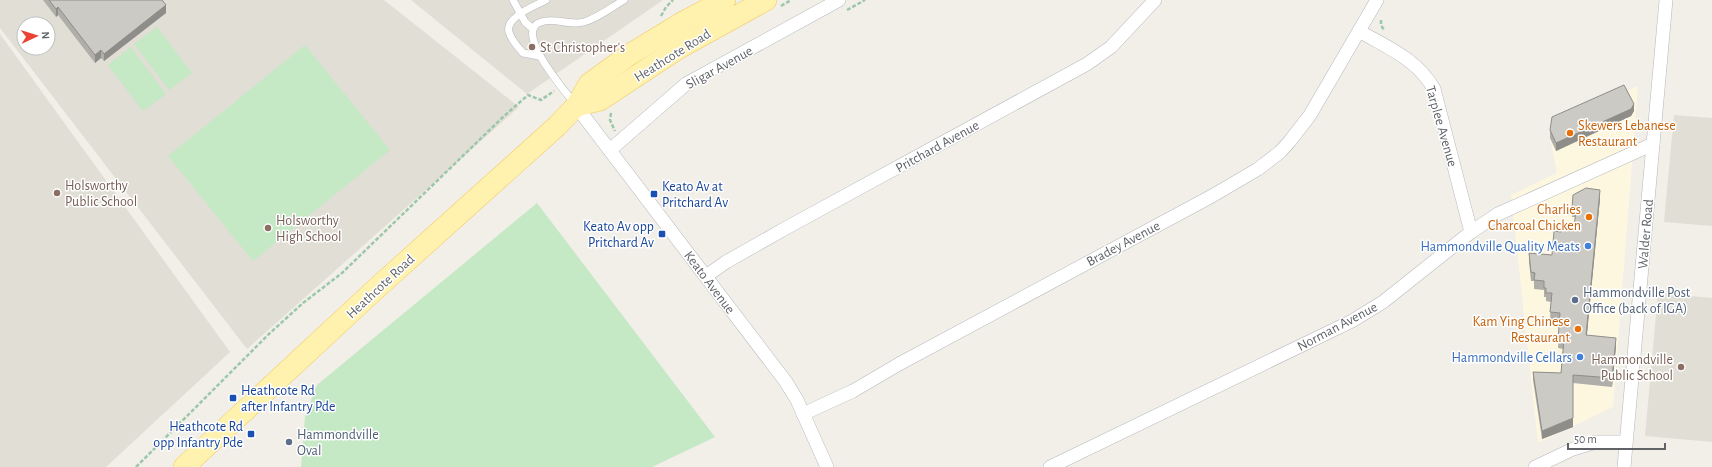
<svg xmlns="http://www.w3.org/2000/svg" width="1712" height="467" font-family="'Alegreya Sans',sans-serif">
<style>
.commercial{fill:#fef7e0}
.education{fill:#e1ded6;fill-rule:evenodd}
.green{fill:#c5e8c5}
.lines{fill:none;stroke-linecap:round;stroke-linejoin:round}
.lane-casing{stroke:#b5b8bc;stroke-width:8}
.street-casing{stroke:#b5b8bc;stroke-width:14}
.primary-casing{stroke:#f2c960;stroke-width:22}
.path{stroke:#9cc7a9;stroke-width:2.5;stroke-dasharray:4 2;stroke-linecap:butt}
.lane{stroke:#fff;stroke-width:7}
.street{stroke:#fff;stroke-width:13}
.primary{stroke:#fff2af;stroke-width:21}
.wall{fill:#afaea9}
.shaded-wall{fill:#8f8d8a}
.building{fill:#cccac5;stroke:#8f8d8a}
.education-dot{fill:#8d6e63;stroke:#fff;stroke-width:1.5}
.food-dot{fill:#e8710a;stroke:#fff;stroke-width:1.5}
.transit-dot{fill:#1a4fb4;stroke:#fff;stroke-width:1.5}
.shop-dot{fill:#3f7fe0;stroke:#fff;stroke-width:1.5}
.service-dot{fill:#5c6f8a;stroke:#fff;stroke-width:1.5}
.labels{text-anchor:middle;stroke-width:3;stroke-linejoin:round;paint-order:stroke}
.education-label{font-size:14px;fill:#785e54;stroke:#fff;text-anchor:start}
.street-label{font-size:14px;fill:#5f6368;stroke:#fff}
.food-label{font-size:14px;fill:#c56008;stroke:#fff;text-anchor:end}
.transit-label{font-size:14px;fill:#164399;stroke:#fff;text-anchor:start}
.shop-label{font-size:14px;fill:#366cbe;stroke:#fff;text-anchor:end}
.service-label{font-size:14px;fill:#4e5e75;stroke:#fff;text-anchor:start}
</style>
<rect width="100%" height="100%" fill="#f1efe8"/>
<polygon class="commercial" points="1638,86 1613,407 1538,443 1511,195 1557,173 1550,138 1552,125"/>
<g class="education">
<path d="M0,0h384l135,107 -272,242 -247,-321zM24,24h24v24h-24z"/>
<polygon points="411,0 663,0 527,94"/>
<polygon points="0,34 230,352 106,467 0,467"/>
<polygon points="1674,115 1712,118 1712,226 1664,222"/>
<polygon points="1658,293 1712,298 1712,442 1645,436"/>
</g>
<g class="green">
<polygon points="157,27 192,73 169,90 134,44"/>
<polygon points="305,45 390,150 253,261 168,156"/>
<polygon points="131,47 166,94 143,111 108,65"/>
<polygon points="537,203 715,437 652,467 301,467 305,416 317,385"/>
</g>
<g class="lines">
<g class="lane-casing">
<g id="lane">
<polyline points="513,0 525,22 533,29"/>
<path d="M539,56l-16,-3c-5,-6 -12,-13 -14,-21 -4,-15 26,-26 37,-32"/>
<path d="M574,103c-8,-11 -62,-72 -33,-81 13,-5 29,4 43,0 14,-4 28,-15 40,-22"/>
</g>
</g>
<g class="street-casing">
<g id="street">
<path d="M1359,31c29,17 58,28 75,58l37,143"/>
<polyline points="576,106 786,382 797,400 827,467"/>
<polyline points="610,150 686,84 839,0"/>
<polyline points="706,276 726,262 786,228 1087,64 1111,47 1155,0"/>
<polyline points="803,414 853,391 899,364 1212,196 1258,169 1280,152 1290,141 1310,115 1377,0"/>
<polyline points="1050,467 1352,321 1383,302 1471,232 1498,214 1653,144"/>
<polyline points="1535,467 1573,449 1596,442 1626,442"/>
<polyline points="1624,467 1666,0"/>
</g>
</g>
<g class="primary-casing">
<g id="primary">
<polyline points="576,106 600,100 679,48 766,0"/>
<polyline points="184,467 379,286 557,126 576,106 589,84 629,55 685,21 725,0"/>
</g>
</g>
<g class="path">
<polyline points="781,6 791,0"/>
<polyline points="847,10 865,0"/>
<polyline points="661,16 666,7 673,0"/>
<polyline points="1381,20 1381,25 1384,30"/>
<polyline points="611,113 610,120 615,131"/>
<polyline points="136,467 270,333 303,303 342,273 503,117 528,95 541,100 554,91"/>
</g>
<use href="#lane" class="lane"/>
<use href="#street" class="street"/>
<use href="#primary" class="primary"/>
</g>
<g class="wall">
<polygon points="43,0 162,0 166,13 104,61 101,58 95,63 58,15 56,17"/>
<polygon points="1634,111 1631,116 1556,151 1550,138 1550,130"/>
<polygon points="1600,198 1587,335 1616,346 1612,387 1573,383 1573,427 1542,439 1533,380 1533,372 1561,373 1563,349 1558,348 1560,321 1550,320 1551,302 1546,301 1546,297 1544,297 1544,290 1534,289 1534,281 1531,281 1529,262 1529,253 1552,255 1561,232 1574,229 1575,217 1572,217 1572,208"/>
</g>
<g class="shaded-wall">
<polygon points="166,5 166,13 104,61 104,54"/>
<polygon points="58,7 58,15 56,17 56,9"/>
<polygon points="101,50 101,58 95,63 95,55"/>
<polygon points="1634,104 1634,111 1631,116 1556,151 1556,143"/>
<polygon points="1600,190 1600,198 1586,343 1586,335"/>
<polygon points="1616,338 1616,346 1612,387 1612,378"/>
<polygon points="1573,418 1573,427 1542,439 1542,431"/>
</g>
<g class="building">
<polygon points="49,0 162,0 166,5 104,54 101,50 95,55 58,7 56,9"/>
<polygon points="1624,85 1634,104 1631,109 1556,143 1550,130 1552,117"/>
<polygon points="1586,188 1600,190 1586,335 1616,338 1612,378 1573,375 1573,418 1542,431 1533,372 1561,373 1564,340 1558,340 1560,313 1550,312 1552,293 1546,293 1546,288 1544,288 1544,281 1534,280 1535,273 1531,272 1529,253 1552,255 1554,231 1561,232 1561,228 1574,229 1576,209 1572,208 1573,195"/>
</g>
<g class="education-dot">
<circle cx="532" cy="47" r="4"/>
<circle cx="57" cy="193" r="4"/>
<circle cx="268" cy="228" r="4"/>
<circle cx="1681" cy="367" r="4"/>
</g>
<g class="food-dot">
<circle cx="1570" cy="133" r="4"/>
<circle cx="1589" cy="217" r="4"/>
<circle cx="1578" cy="329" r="4"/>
</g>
<g class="transit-dot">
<rect x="650" y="190" width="8" height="8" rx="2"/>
<rect x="658" y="230" width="8" height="8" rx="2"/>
<rect x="229" y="394" width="8" height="8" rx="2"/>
<rect x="247" y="430" width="8" height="8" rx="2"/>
</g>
<g class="shop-dot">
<circle cx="1588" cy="246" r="4"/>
<circle cx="1580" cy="357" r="4"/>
</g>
<g class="service-dot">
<circle cx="1575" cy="300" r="4"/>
<circle cx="289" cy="442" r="4"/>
</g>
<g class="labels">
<g class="education-label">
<text x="540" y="52">St Christopher's</text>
<text x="65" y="190">Holsworthy<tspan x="65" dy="16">Public School</tspan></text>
<text x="276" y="225">Holsworthy<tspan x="276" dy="16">High School</tspan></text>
<text x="1673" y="364" text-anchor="end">Hammondville<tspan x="1673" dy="16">Public School</tspan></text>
</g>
<g class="street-label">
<text transform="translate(672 55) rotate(-32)" y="5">Heathcote Road</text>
<text transform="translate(719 67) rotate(-29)" y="5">Sligar Avenue</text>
<text transform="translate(1442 126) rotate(74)" y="5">Tarplee Avenue</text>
<text transform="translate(937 146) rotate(-29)" y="5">Pritchard Avenue</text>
<text transform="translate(1645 234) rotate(-85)" y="5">Walder Road</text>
<text transform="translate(1123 243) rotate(-28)" y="5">Bradey Avenue</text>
<text transform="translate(710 282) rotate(53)" y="5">Keato Avenue</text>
<text transform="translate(380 286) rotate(-43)" y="5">Heathcote Road</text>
<text transform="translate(1337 326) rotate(-28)" y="5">Norman Avenue</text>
</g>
<g class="food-label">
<text x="1578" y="130" text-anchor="start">Skewers Lebanese<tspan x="1578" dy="16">Restaurant</tspan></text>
<text x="1581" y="214">Charlies<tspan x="1581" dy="16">Charcoal Chicken</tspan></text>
<text x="1570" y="326">Kam Ying Chinese<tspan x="1570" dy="16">Restaurant</tspan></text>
</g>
<g class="transit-label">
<text x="662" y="191">Keato Av at<tspan x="662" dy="16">Pritchard Av</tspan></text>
<text x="654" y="231" text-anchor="end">Keato Av opp<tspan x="654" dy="16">Pritchard Av</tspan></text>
<text x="241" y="395">Heathcote Rd<tspan x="241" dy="16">after Infantry Pde</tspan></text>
<text x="243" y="431" text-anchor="end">Heathcote Rd<tspan x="243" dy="16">opp Infantry Pde</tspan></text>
</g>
<g class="shop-label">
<text x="1580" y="251">Hammondville Quality Meats</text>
<text x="1572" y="362">Hammondville Cellars</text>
</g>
<g class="service-label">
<text x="1583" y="297">Hammondville Post<tspan x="1583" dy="16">Office (back of IGA)</tspan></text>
<text x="297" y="439">Hammondville<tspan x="297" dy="16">Oval</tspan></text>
</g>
</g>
<g transform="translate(36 36) rotate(86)"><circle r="19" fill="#ffffff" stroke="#bfc1c3"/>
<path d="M0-3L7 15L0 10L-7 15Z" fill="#ea4335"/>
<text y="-6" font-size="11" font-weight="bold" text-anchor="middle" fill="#5f6368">N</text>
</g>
<path d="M1568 443v6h97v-6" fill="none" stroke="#5f6368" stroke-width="2"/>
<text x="1574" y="443" font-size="12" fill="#5f6368" stroke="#ffffff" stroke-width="3" paint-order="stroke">50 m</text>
</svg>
